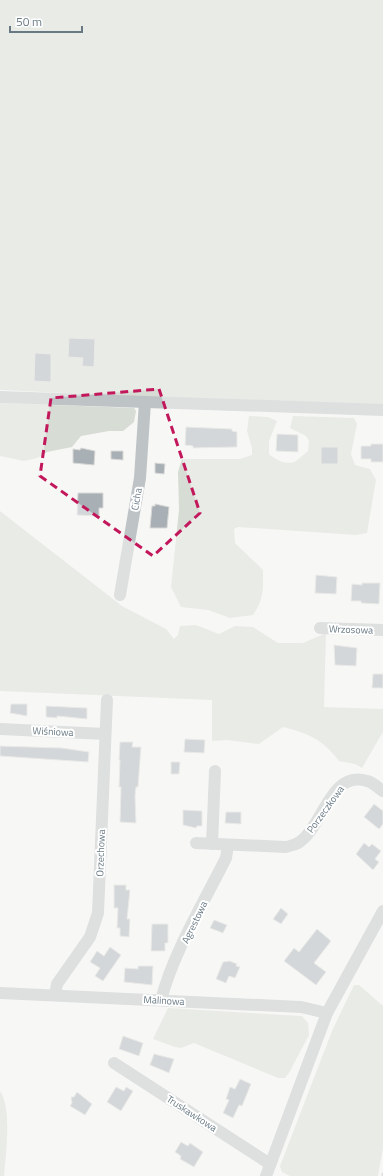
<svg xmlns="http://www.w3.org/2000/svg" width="383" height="1176" font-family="'Titillium Web',sans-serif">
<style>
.green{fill:#d7dcd4}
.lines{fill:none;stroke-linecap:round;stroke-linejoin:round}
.stream{stroke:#b8c4c8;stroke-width:3}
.building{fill:#a8b0b5;stroke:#d9d9d7}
.minor{stroke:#bec3c6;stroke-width:12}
.marked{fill:none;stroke:#c2185b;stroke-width:3;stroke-dasharray:8 5;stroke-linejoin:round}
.labels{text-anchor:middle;stroke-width:4;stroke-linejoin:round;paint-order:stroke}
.street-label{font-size:10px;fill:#687984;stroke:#fff}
</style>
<rect width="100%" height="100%" fill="#f7f7f5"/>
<g class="green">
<polygon points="0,0 383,0 383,405 150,397 0,390"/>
<polygon points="0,403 134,408 136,411 134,422 123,431 109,431 81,436 72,447 47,452 37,458 24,461 0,456"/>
<path d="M249,416l19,1 9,4 -8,20v13c7,6 18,12 27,7 5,-3 7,-7 12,-10l1,-10 -3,-5 -16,-8 3,-12 61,2 3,6 -6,30 4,11 15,4 6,11 -9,53 -11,2 -118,-8 -4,2 1,14 28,27c0,20 1,29 -10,45l-23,3 -22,-8 -27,-3 -10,-20 8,-77 -1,-38 4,-13h58l12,-4v-7l-5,-17z"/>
<path d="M0,511l122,95 44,23 8,10 4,-4 2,-9 16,-1 23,9 16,-8 18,1 25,16h25l23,-10 -2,74 59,2v23l-21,36 -7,-4 -16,-3c-17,-22 -29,-27 -56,-34l-24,17 -32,-4 -15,1v-41l-212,-9z"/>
<polygon points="354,985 359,985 383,1006 383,1148 378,1176 290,1176 282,1172 280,1166 332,1031"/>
<polygon points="168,1008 302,1016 308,1023 309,1035 289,1073 285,1078 278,1078 194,1043 181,1048 175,1047 153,1039"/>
<path d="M0,1091c12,17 6,64 4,85h-4z"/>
</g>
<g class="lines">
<polyline class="stream" points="383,1176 383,1174"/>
</g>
<g class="building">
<polygon points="69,338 95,339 94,367 82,366 83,358 68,357"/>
<polygon points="35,353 51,354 51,382 34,381"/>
<polygon points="186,427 232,429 232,431 237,432 237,447 193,448 193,446 185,445"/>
<polygon points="277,434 298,435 298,452 276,451"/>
<polygon points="371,444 383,444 383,462 371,462 371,459 361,459 361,446 371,446"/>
<rect x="321" y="447" width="17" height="17"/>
<polygon points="81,448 95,451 94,465 73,463 73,449 80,450"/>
<polygon points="111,451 123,451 123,460 111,459"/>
<polygon points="155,463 165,464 164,474 155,473"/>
<polygon points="78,493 103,493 103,508 99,508 99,516 77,515"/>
<polygon points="155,504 169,507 167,528 150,528 152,506 155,506"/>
<polygon points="316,575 337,577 336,594 315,593"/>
<polygon points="362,583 380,583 379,604 361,603 361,601 351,601 352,584 362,585"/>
<polygon points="334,645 357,648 356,666 335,665"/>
<polygon points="373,674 383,674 383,688 372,688"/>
<polygon points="11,704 27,704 27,716 10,713"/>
<polygon points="46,706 87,708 87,719 57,716 57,718 46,717"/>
<polygon points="185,739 205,740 204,753 184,752"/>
<polygon points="120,742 133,742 132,747 141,747 138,787 136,787 135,796 136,823 120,822 121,787 119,787 120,760 119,760"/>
<polygon points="0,746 62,748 89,752 88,762 0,756"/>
<polygon points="171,762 180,762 179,774 171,774"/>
<polygon points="374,804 383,811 383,824 379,829 364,817"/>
<polygon points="183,810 202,811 202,826 197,826 196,828 183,825"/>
<polygon points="226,812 241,812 241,824 225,823"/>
<polygon points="364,843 369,847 372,844 381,851 375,859 379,862 373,870 356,854"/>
<polygon points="114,885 126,885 126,890 130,890 127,919 130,919 129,937 120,936 120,928 117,928 118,908 114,908"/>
<polygon points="281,908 288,914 281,924 273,919"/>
<polygon points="214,920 227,925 223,933 210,928"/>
<polygon points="152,924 168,924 168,943 165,943 165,951 151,951"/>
<polygon points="317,929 331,941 314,963 326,972 316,985 284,961 294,948 299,952"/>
<polygon points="110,947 121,955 103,981 95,976 100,968 90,962 97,951 104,956"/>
<polygon points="230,961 237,964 236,966 240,967 235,978 229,976 226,983 216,979 223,962"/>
<polygon points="138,966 153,966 152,985 124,982 125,968 138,969"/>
<polygon points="123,1036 143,1043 139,1056 119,1049"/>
<polygon points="154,1054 174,1059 169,1073 150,1065"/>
<polygon points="240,1079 251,1084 242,1106 239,1105 233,1118 223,1113 229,1100 226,1099 230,1087 235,1089"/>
<polygon points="116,1087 124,1091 126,1087 133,1091 121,1111 107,1102"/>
<polygon points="77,1092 92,1104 85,1115 70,1106 72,1103 71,1097 74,1097"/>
<polygon points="181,1142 188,1146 190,1143 203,1152 194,1167 180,1159 181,1156 175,1152"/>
</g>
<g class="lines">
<g class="minor">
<polyline points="0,397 383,410"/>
<polyline points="120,595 140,478 145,402"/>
<polyline points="320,628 383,630"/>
<polyline points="0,729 105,734"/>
<path d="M196,843l90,4c4,-1 8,-2 12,-4 25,-15 32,-74 69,-62 6,1 11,7 16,10"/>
<polyline points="212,844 215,771"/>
<polyline points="0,993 301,1007 327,1013"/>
<polyline points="55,995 57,984 90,937 98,913 107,700"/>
<path d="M161,1000c12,-47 43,-98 65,-142l2,-13"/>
<polyline points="114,1063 270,1164"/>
<polyline points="266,1176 327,1013 383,911"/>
</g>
</g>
<path d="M0 0H383V1176H0ZM159,389l41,124 -47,43 -113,-80 11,-78z" fill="#f7f7f5" fill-opacity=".55" fill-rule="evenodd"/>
<path class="marked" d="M159,389l41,124 -47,43 -113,-80 11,-78z"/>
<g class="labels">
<g class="street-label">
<text transform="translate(136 499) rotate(-80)" y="4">Cicha</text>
<text transform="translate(351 629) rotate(2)" y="4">Wrzosowa</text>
<text transform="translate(53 731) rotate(3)" y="4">Wiśniowa</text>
<text transform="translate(325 809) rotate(-54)" y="4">Porzeczkowa</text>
<text transform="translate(100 853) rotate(-88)" y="4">Orzechowa</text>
<text transform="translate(194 922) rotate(-64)" y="4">Agrestowa</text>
<text transform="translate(164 1000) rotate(3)" y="4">Malinowa</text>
<text transform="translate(192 1113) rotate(33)" y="4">Truskawkowa</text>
</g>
</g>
<path d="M10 26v6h72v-6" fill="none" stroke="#687984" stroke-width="2"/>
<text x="16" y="26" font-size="12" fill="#687984" stroke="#ffffff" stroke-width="3" paint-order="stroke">50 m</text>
</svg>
